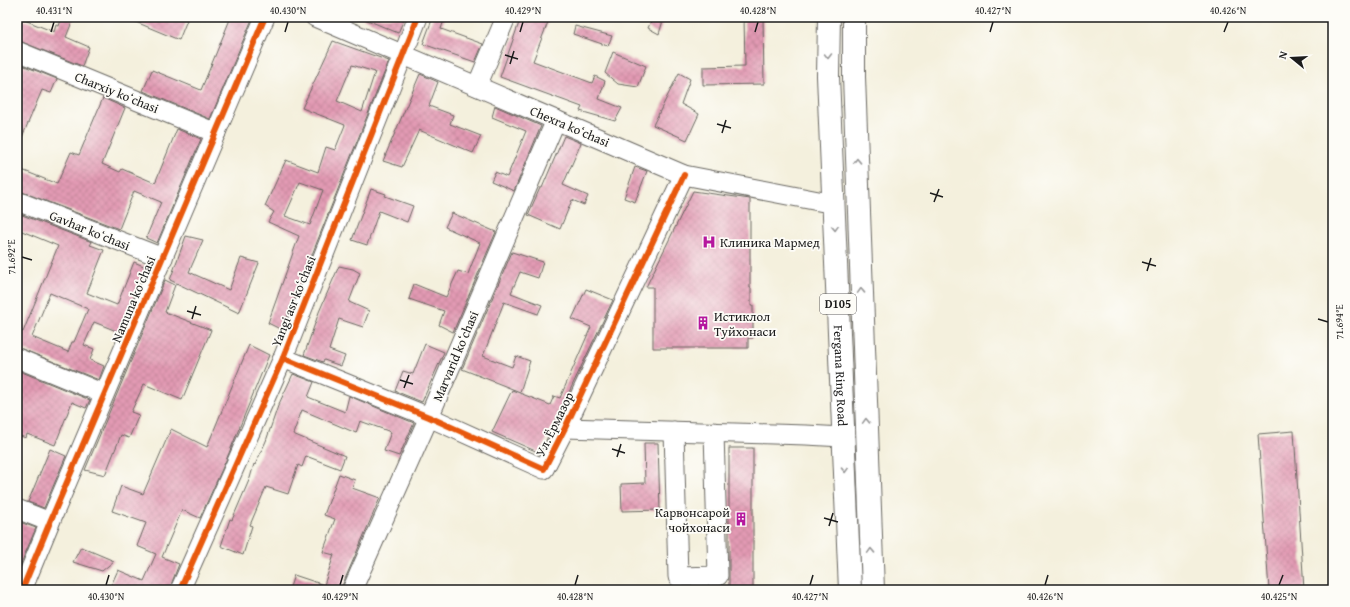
<svg xmlns="http://www.w3.org/2000/svg" width="1350" height="607" font-family="'Gentium Book Plus',serif">
<style>
.building{fill:url(#building-cross-hatch);fill-rule:evenodd}
.lines{fill:none;stroke-linecap:round;stroke-linejoin:round}
.minor-casing{stroke:#686660;stroke-width:21}
.highway-casing{stroke:#686660;stroke-width:24}
.minor{stroke:#fff;stroke-width:19}
.highway{stroke:#fff;stroke-width:22}
.cycleway-casing{stroke:#fdfcf7;stroke-width:8}
.cycleway{stroke:#e8590c;stroke-width:6}
.oneway{stroke:#999}
.ticks{fill:none;stroke:#1c1c1c;stroke-width:1.5}
.labels{text-anchor:middle;stroke-width:3.5;stroke-linejoin:round;paint-order:stroke}
.shield{fill:#fdfcf7;stroke:#605f5e;stroke-width:1}
.shield-label{font-size:12px;font-weight:bold;fill:#1c1c1c}
.street-label{font-size:13px;fill:#1c1c1c;stroke:#fdfcf7}
.poi-label{font-size:13px;fill:#1c1c1c;stroke:#fdfcf7;text-anchor:start}
.neatline{fill:none;stroke:#1c1c1c;stroke-width:1.5}
.ticks-label{font-size:10px;text-anchor:middle;fill:#1c1c1c}
</style>
<defs>
<pattern id="building-cross-hatch" width="8" height="8" patternUnits="userSpaceOnUse"><rect width="8" height="8" fill="#e29ab3"/><path d="M0 0l8 8M0 8l8-8" fill="none" stroke="#c18499"/></pattern>
</defs>
<rect width="100%" height="100%" fill="#fdfcf7"/>
<filter id="ink" filterUnits="userSpaceOnUse"><feTurbulence type="fractalNoise" baseFrequency=".025" numOctaves="2"/><feDisplacementMap in="SourceGraphic" scale="8" xChannelSelector="R" yChannelSelector="G"/><feConvolveMatrix kernelMatrix="1 2 1 2 8 2 1 2 1" color-interpolation-filters="sRGB"/></filter>
<filter id="wash" filterUnits="userSpaceOnUse"><feTurbulence type="fractalNoise" baseFrequency=".012" numOctaves="4" result="noise"/><feDisplacementMap in="SourceGraphic" scale="16" xChannelSelector="R" yChannelSelector="G"/><feGaussianBlur stdDeviation="0.9" result="paint"/><feColorMatrix in="noise" values="0 0 0 0 0 0 0 0 0 0 0 0 0 0 0 0 0 1.4 0 .05"/><feComposite in="paint" operator="in"/></filter>
<g filter="url(#wash)">
<rect width="100%" height="100%" fill="#f4f0dd"/>
<g id="blocks">
<g class="building">
<polygon points="17,17 54,32 56,25 59,26 62,17 74,17 66,37 89,47 82,66 17,40"/>
<polygon points="124,17 179,17 187,20 179,40"/>
<polygon points="231,17 253,17 210,119 143,91 152,70 201,90"/>
<polygon points="360,17 405,17 398,33"/>
<polygon points="433,17 445,17 441,29 483,44 475,62 423,44"/>
<polygon points="521,17 549,17 547,22 548,22 533,61 592,83 595,76 605,81 599,99 622,108 615,121 580,111 582,107 500,77"/>
<polygon points="653,17 664,17 659,34 648,28"/>
<polygon points="744,17 763,17 764,84 703,85 703,67 745,66"/>
<polygon points="575,26 612,36 608,46 573,34"/>
<path d="M333,41l56,20 -107,269 -14,-7 31,-87 -31,-14 6,-10 -9,-6 21,-46 32,12 8,-25 9,3 10,-25 -43,-17zM352,65l23,7 -13,40 -25,-11zM300,182l23,8 -13,35 -25,-9z"/>
<polygon points="613,52 646,66 638,87 618,84 605,73"/>
<polygon points="17,63 57,79 51,93 42,90 17,149"/>
<polygon points="679,73 690,79 681,104 699,114 687,140 653,125"/>
<polygon points="420,74 438,82 429,106 453,115 450,124 481,136 473,153 419,130 402,167 383,161"/>
<polygon points="103,98 125,108 102,164 120,172 122,169 155,183 177,129 201,139 157,243 146,238 161,202 134,191 119,229 17,190 17,168 57,184 71,152 79,155"/>
<polygon points="495,106 541,126 514,191 491,181 495,172 507,177 526,131 492,117"/>
<polygon points="564,136 581,143 563,185 588,196 584,205 572,200 560,229 528,215 540,188 542,188"/>
<polygon points="635,167 647,171 635,202 624,198"/>
<polygon points="371,189 386,194 385,196 413,206 407,222 379,211 367,245 352,240"/>
<polygon points="693,191 750,199 750,288 751,288 751,305 753,305 753,338 748,338 748,348 653,348 653,287 646,287"/>
<path d="M17,213l75,29 -2,3 14,5 -17,43 30,12 17,-43 12,5 -27,65 -25,-10 -10,23 10,4 -4,11 14,6 -5,14 -82,-33v-18l6,3 35,-86 -41,-17zM50,293l38,16 -14,33h-2l-4,10 -36,-15z"/>
<polygon points="452,213 496,232 453,332 439,325 444,311 409,299 414,284 446,297 458,271 468,274 480,243 445,227"/>
<polygon points="186,236 203,240 189,272 229,290 241,258 259,263 239,313 170,280"/>
<polygon points="512,252 543,262 538,278 520,272 511,293 542,305 538,314 504,302 483,356 512,367 516,356 530,361 520,392 462,369"/>
<polygon points="339,266 353,269 360,273 349,302 369,311 363,327 339,319 329,350 345,356 341,366 324,360 323,362 304,355 319,312"/>
<polygon points="165,280 175,285 165,312 211,330 182,400 144,384 131,412 139,415 129,438 121,435 105,475 85,470"/>
<polygon points="586,289 613,300 540,453 492,432 512,390 550,405 554,396 560,398 591,327 572,319"/>
<polygon points="425,344 444,352 422,402 395,391 403,371 413,374"/>
<polygon points="249,345 269,355 227,458 200,518 182,510 162,557 179,564 169,590 109,590 118,570 144,581 156,554 137,546 146,523 112,511 121,486 143,494 171,429 207,447"/>
<polygon points="17,370 90,400 86,408 72,402 55,445 27,434 26,438 17,435"/>
<polygon points="293,374 314,382 308,397 345,412 349,396 414,423 399,456 384,451 391,432 360,421 356,433 302,410 293,434 345,456 340,469 306,456 302,467 298,465 288,494 266,487 250,525 252,526 243,555 221,546 230,519 232,520 250,478 254,464 255,465 266,441 278,406"/>
<polygon points="1294,431 1304,590 1269,590 1258,434"/>
<polygon points="644,443 658,443 660,510 622,511 621,484 645,483"/>
<rect x="729" y="448" width="24" height="142"/>
<polygon points="50,449 66,456 44,508 28,502"/>
<polygon points="339,474 355,480 352,488 380,498 342,586 341,590 289,590 294,575 324,585 334,555 323,552 335,519 324,515"/>
<polygon points="17,521 36,528 17,573"/>
<polygon points="81,547 114,561 102,571 73,562"/>
</g>
</g>
</g>
<g filter="url(#ink)">
<use href="#blocks" fill-opacity="0" stroke="#686660" stroke-width="1"/>
<g class="lines">
<g class="minor-casing">
<g id="minor">
<polyline points="315,17 684,175 834,204"/>
<polyline points="17,51 216,133"/>
<polyline points="477,86 506,17"/>
<polyline points="17,201 163,258"/>
<polyline points="17,358 104,394"/>
<polyline points="283,358 429,417 544,469 565,428 684,175"/>
<polyline points="565,428 806,435 843,437"/>
<polyline points="674,431 678,577 718,576 714,432"/>
<polyline points="17,509 50,522"/>
<polyline points="22,590 50,522 265,17"/>
<polyline points="180,590 283,358 418,17"/>
<polyline points="352,590 429,417 556,120"/>
</g>
</g>
<g class="highway-casing">
<g id="highway">
<path id="s1" d="M829,17l-1,59 22,514"/>
<polyline points="854,17 854,77 873,590"/>
</g>
</g>
<use href="#minor" class="minor"/>
<use href="#highway" class="highway"/>
<g class="cycleway-casing">
<g id="cycleway">
<polyline points="283,358 429,417 544,469 565,428 684,175"/>
<polyline points="22,590 50,522 265,17"/>
<polyline points="180,590 283,358 418,17"/>
</g>
</g>
<use href="#cycleway" class="cycleway"/>
</g>
<defs><path id="oneway-chevron" d="M-2-3.5L2.5 0L-2 3.5" fill="none" stroke-width="1.6" stroke-linecap="round" stroke-linejoin="round"/></defs>
<g class="oneway">
<use href="#oneway-chevron" transform="translate(828 56) rotate(90)"/>
<use href="#oneway-chevron" transform="translate(857 161) rotate(-92)"/>
<use href="#oneway-chevron" transform="translate(835 228) rotate(88)"/>
<use href="#oneway-chevron" transform="translate(861 291) rotate(-92)"/>
<use href="#oneway-chevron" transform="translate(866 421) rotate(-92)"/>
<use href="#oneway-chevron" transform="translate(845 470) rotate(88)"/>
<use href="#oneway-chevron" transform="translate(871 551) rotate(-92)"/>
</g>
</g>
<path class="ticks" d="M51,32l3,-10M285,32l3,-10M520,32l3,-10M755,32l3,-10M990,32l3,-10M1224,32l4,-10M505,55l13,4M510,64l4,-13M717,124l14,4M722,133l4,-13M930,193l13,4M934,202l5,-13M22,257l10,3M1142,262l14,4M1147,271l4,-13M187,311l14,4M192,319l4,-13M1318,319l10,3M400,380l13,4M404,388l5,-13M612,449l13,4M617,457l4,-13M824,518l14,4M829,526l4,-13M106,585l3,-10M340,585l3,-10M575,585l3,-10M810,585l3,-10M1045,585l3,-10M1279,585l4,-10"/>
<defs>
<g id="hospital-bare" transform="scale(1.08)"><path d="M-5-5h3v3.5h4V-5h3V5h-3V1.5h-4V5h-3Z" fill="#b5179e" stroke="#fdfcf7" stroke-width="2.5" paint-order="stroke"/></g>
<g id="building-bare" transform="scale(1.08)"><path d="M-4-6H4V6H1V3H-1V6H-4ZM-2.5-4.3h1.7v1.8h-1.7ZM.8-4.3h1.7v1.8H.8ZM-2.5-1h1.7V.8h-1.7ZM.8-1h1.7V.8H.8Z" fill="#b5179e" stroke="#fdfcf7" stroke-width="2.5" paint-order="stroke"/></g>
</defs>
<g fill-rule="evenodd">
<use href="#hospital-bare" x="709" y="242"/>
<use href="#building-bare" x="703" y="323"/>
<use href="#building-bare" x="741" y="519"/>
</g>
<g class="labels">
<rect class="shield" x="820" y="294" width="36" height="20" rx="3"/>
<g class="shield-label">
<text x="838" y="308">D105</text>
</g>
<g class="street-label">
<text transform="translate(117 92) rotate(22)" y="5">Charxiy koʻchasi</text>
<text transform="translate(570 126) rotate(23)" y="5">Chexra koʻchasi</text>
<text transform="translate(90 230) rotate(22)" y="5">Gavhar koʻchasi</text>
<text transform="translate(133 299) rotate(-67)" y="5">Namuna koʻchasi</text>
<text transform="translate(293 301) rotate(-68)" y="5">Yangi asr koʻchasi</text>
<text transform="translate(455 356) rotate(-67)" y="5">Marvarid koʻchasi</text>
<text dy="5" stroke="none"><textPath href="#s1" startOffset="359">Fergana Ring Road</textPath></text>
<text transform="translate(554 424) rotate(-64)" y="5">Ул. Ёрмазор</text>
</g>
<g class="poi-label">
<text x="720" y="247">Клиника Мармед</text>
<text x="714" y="321">Истиклол<tspan x="714" dy="15">Туйхонаси</tspan></text>
<text x="730" y="517" text-anchor="end">Карвонсарой<tspan x="730" dy="15">чойхонаси</tspan></text>
</g>
</g>
<rect width="1350" height="607" fill="none" stroke="#fdfcf7" stroke-width="44"/>
<g transform="translate(1292 58) rotate(288)" stroke="#fdfcf7" stroke-width="3" paint-order="stroke">
<path d="M0-3L7 15L0 10L-7 15Z" fill="#1c1c1c"/>
<text y="-6" font-size="11" font-weight="bold" text-anchor="middle" fill="#1c1c1c">N</text>
</g>
<rect x="22" y="22" width="1306" height="563" class="neatline"/>
<g class="ticks-label">
<text x="54" y="14">40.431°N</text>
<text x="288" y="14">40.430°N</text>
<text x="523" y="14">40.429°N</text>
<text x="758" y="14">40.428°N</text>
<text x="993" y="14">40.427°N</text>
<text x="1228" y="14">40.426°N</text>
<text transform="translate(11 257) rotate(-90)" y="4">71.692°E</text>
<text transform="translate(1339 322) rotate(-90)" y="4">71.694°E</text>
<text x="106" y="600">40.430°N</text>
<text x="340" y="600">40.429°N</text>
<text x="575" y="600">40.428°N</text>
<text x="810" y="600">40.427°N</text>
<text x="1045" y="600">40.426°N</text>
<text x="1279" y="600">40.425°N</text>
</g>
</svg>
